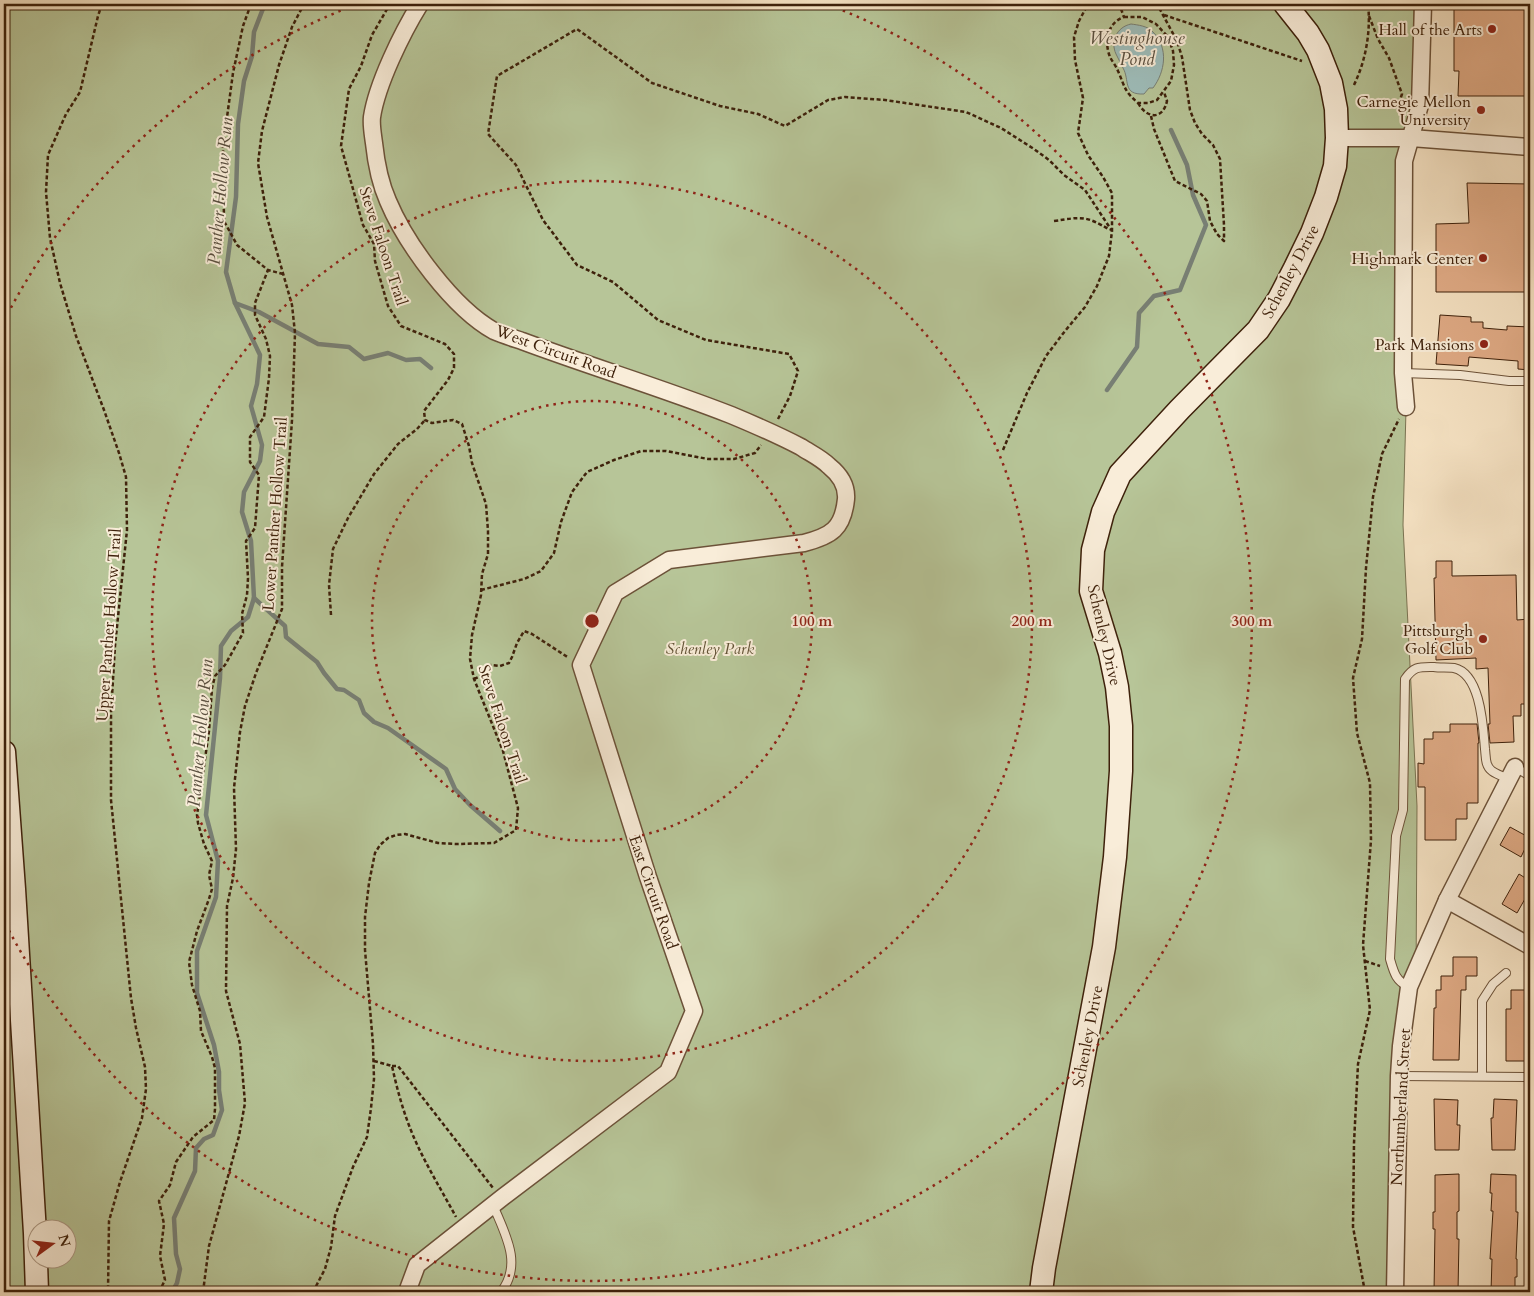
<svg xmlns="http://www.w3.org/2000/svg" width="1534" height="1296" font-family="Cardo,serif">
<style>
.green{fill:#b7c598;stroke:#7a7352;fill-rule:evenodd}
.water{fill:#9ebdba;stroke:#787f74}
.lines{fill:none;stroke-linecap:round;stroke-linejoin:round}
.stream{stroke:#787f74;stroke-width:4.5}
.building{fill:#e0ab86;stroke:#3e210b}
.lane-casing{stroke:#6c5239;stroke-width:10}
.street-casing{stroke:#6c5239;stroke-width:19}
.secondary-casing{stroke:#3e210b;stroke-width:25}
.path{stroke:#3e210b;stroke-width:2.5;stroke-dasharray:4 2.5;stroke-linecap:butt}
.lane{stroke:#f9edd9;stroke-width:8}
.street{stroke:#f9edd9;stroke-width:16}
.secondary{stroke:#f9edd9;stroke-width:22}
.ring{fill:none;stroke:#8f2418;stroke-width:2.5;stroke-dasharray:2.5 5}
.poi-dot{fill:#8f2418;stroke:#f9edd9;stroke-width:2}
.labels{text-anchor:middle;stroke-width:4;stroke-linejoin:round;paint-order:stroke}
.poi-label{font-size:16px;fill:#3e210b;stroke:#f9edd9;text-anchor:end}
.street-label{font-size:16px;fill:#3e210b;stroke:#f9edd9}
.park-label{font-size:16px;font-style:italic;fill:#625235;stroke:#f9edd9}
.water-label{font-size:18px;font-style:italic;fill:#5b5040;stroke:#f9edd9}
.centre{fill:#8f2418;stroke:#f9edd9;stroke-width:2.5}
.ring-label{font-size:15px;text-anchor:middle;font-weight:bold;fill:#8f2418;stroke:#f9edd9;stroke-width:4;stroke-linejoin:round;paint-order:stroke}
</style>
<rect width="100%" height="100%" fill="#f6e3c4"/>
<filter id="stains"><feTurbulence type="fractalNoise" baseFrequency=".004" numOctaves="4"/><feColorMatrix values="0 0 0 0 .2 0 0 0 0 .09 0 0 0 0 .02 0 0 0 .5 -.17"/></filter>
<radialGradient id="worn" r=".72"><stop offset=".6" stop-color="#630" stop-opacity="0"/><stop offset="1" stop-color="#630" stop-opacity=".3"/></radialGradient>
<path class="green" d="M4,4h1410v96l-11,425 14,281 -1,177 -17,93 -4,216h-1391zM38,1228h30v30h-30z"/>
<path class="water" d="M1131,24c7,1 17,2 22,8 16,16 12,40 0,56h-4l-5,6c-22,1 -14,-14 -21,-26 -2,-5 -5,-9 -7,-14 -6,-13 1,-27 15,-30z"/>
<g class="lines">
<g class="stream">
<polyline points="235,303 259,312 318,344 349,347 364,359 388,353 406,360 420,359 431,368"/>
<polyline points="1107,390 1137,347 1139,313 1154,296 1180,290 1206,225 1193,195 1187,165 1171,130"/>
<polyline points="254,598 285,626 286,637 317,662 324,673 337,689 344,690 359,700 364,713 374,722 388,728 446,769 455,789 470,805 500,831"/>
<polyline points="172,1292 177,1283 180,1269 176,1254 174,1218 195,1171 196,1148 204,1139 213,1135 222,1110 219,1090 219,1072 214,1045 197,993 197,951 216,897 218,861 206,815 220,678 221,646 231,631 248,617 254,598 251,541 242,512 244,492 260,461 262,445 251,406 257,384 260,355 235,303 226,272 236,197 238,124 244,81 252,56 254,32 264,6 267,4"/>
</g>
</g>
<g class="building">
<polygon points="1454,4 1530,4 1530,96 1458,96 1459,71 1454,71"/>
<polygon points="1467,183 1530,184 1530,292 1436,292 1436,224 1469,223"/>
<polygon points="1440,315 1471,317 1471,322 1483,322 1483,328 1507,330 1507,326 1530,327 1530,370 1518,369 1518,361 1469,357 1468,366 1436,364"/>
<polygon points="1436,561 1452,561 1452,576 1516,575 1517,620 1530,619 1530,696 1529,696 1529,704 1521,704 1521,716 1513,716 1514,742 1490,743 1488,724 1490,724 1488,668 1476,669 1476,658 1436,660 1434,578 1436,578"/>
<polygon points="1450,724 1477,724 1479,743 1478,743 1478,803 1467,803 1467,819 1456,819 1456,840 1425,840 1425,787 1418,787 1418,763 1424,764 1424,739 1433,739 1433,732 1450,732"/>
<polygon points="1510,827 1530,838 1521,857 1500,845"/>
<polygon points="1519,874 1530,881 1530,890 1517,913 1502,904"/>
<polygon points="1453,957 1477,957 1477,976 1466,976 1466,990 1461,990 1459,1060 1433,1060 1434,1008 1436,1008 1436,990 1441,990 1441,976 1453,976"/>
<polygon points="1511,990 1530,990 1530,1061 1506,1061 1506,1009 1511,1009"/>
<polygon points="1434,1099 1458,1100 1457,1125 1460,1125 1459,1150 1435,1150"/>
<polygon points="1494,1099 1517,1100 1515,1150 1492,1150 1491,1118 1493,1118"/>
<polygon points="1459,1174 1459,1211 1457,1212 1457,1239 1459,1239 1458,1292 1434,1292 1435,1229 1433,1229 1433,1212 1435,1212 1435,1175"/>
<polygon points="1491,1174 1516,1175 1516,1212 1518,1212 1516,1259 1517,1259 1517,1277 1515,1277 1515,1292 1491,1292 1492,1259 1490,1259 1493,1211 1491,1211 1492,1193 1490,1193"/>
</g>
<g class="lines">
<g class="lane-casing">
<g id="lane">
<polyline points="1403,373 1460,375 1509,381 1530,381"/>
<polyline points="1515,767 1530,776"/>
<path d="M1409,987c-13,-6 -15,-14 -19,-28l6,-123 7,-26 2,-131c9,-13 14,-12 29,-12 6,1 14,0 20,1 27,6 29,59 31,81 1,8 0,17 7,22 4,3 12,6 17,8"/>
<polyline points="1399,1076 1530,1077"/>
<polyline points="1482,1076 1482,1001 1493,984 1506,973"/>
<path d="M493,1205c12,29 30,59 8,87"/>
</g>
</g>
<g class="street-casing">
<g id="street">
<polyline points="1337,138 1411,138 1530,147"/>
<polyline points="1406,407 1403,373 1404,161 1420,105 1423,4"/>
<polyline points="1447,900 1530,946"/>
<path d="M407,1292l10,-27 86,-68 165,-125 26,-61 -46,-134 -67,-212 34,-72 54,-33 135,-17c27,-7 39,-14 42,-44 1,-14 -7,-25 -17,-33 -8,-8 -19,-13 -28,-19 -23,-12 -46,-22 -70,-32 -69,-27 -139,-48 -209,-74 -9,-3 -19,-6 -28,-10 -41,-23 -88,-87 -106,-130 -8,-18 -12,-39 -14,-58 -1,-8 -3,-18 -2,-26 5,-33 30,-84 48,-113"/>
<polyline points="1395,1292 1399,1076 1401,1046 1409,987 1447,900 1515,767"/>
</g>
</g>
<g class="secondary-casing">
<g id="secondary">
<polyline points="4,752 14,889 35,1233 37,1292"/>
<polyline points="1041,1292 1044,1268 1104,947 1115,857 1121,771 1121,726 1117,687 1110,653 1091,591 1093,550 1103,512 1120,474 1180,409 1258,330 1279,299 1295,268 1312,233 1326,197 1335,166 1337,138 1336,109 1331,83 1318,50 1308,33 1285,4"/>
</g>
</g>
<g class="path">
<polyline points="102,4 98,16 80,92 66,114 48,155 46,192 50,238 60,283 76,336 104,410 119,453 126,477 127,530 115,646 111,713 111,800 131,998 136,1028 145,1067 146,1089 142,1118 120,1182 109,1221 108,1292"/>
<polyline points="251,4 243,26 233,73 223,147 224,221 237,245 268,270 283,274"/>
<polyline points="1121,9 1124,17"/>
<polyline points="1164,15 1302,61"/>
<polyline points="1369,16 1378,39 1389,58 1402,94 1398,106"/>
<path d="M1124,17h18l14,7 12,13 5,14 1,14 -3,16 -14,19 -9,3h-10c-14,-12 -13,-16 -20,-32 -2,-5 -6,-10 -8,-14 -6,-15 -3,-34 14,-40z"/>
<path d="M1354,85c12,-25 17,-54 14,-81"/>
<path d="M1138,103c9,16 25,17 29,-2l-3,-9"/>
<polyline points="1151,116 1154,129 1175,181 1201,194 1207,201 1210,221 1217,234 1224,241 1224,225 1220,159 1213,145 1202,134 1195,123 1190,110 1182,57 1177,41 1157,4"/>
<path d="M1054,221c28,-4 31,-6 56,9"/>
<polyline points="778,419 790,396 798,371 789,354 706,340 658,320 613,282 577,265 543,220 516,165 488,134 497,76 577,29 652,83 720,106 758,114 785,126 828,100 845,97 885,100 966,112 1001,128 1034,149 1049,160 1064,175 1085,190 1112,231"/>
<polyline points="1003,450 1027,393 1046,356 1065,331 1085,307 1097,286 1109,256 1112,231 1112,193 1103,177 1088,155 1078,133 1083,98 1075,60 1074,37 1079,21 1088,4"/>
<polyline points="481,590 524,579 541,571 554,553 561,522 572,492 587,472 614,460 641,451 666,451 708,459 734,459 755,453 761,445"/>
<polyline points="331,615 329,585 333,549 348,518 374,474 398,444 417,429 425,420"/>
<polyline points="474,679 486,674 491,665 500,666 509,663 512,657 517,643 524,631 532,634 569,658"/>
<polyline points="1365,961 1380,966"/>
<path d="M374,1061l18,5c5,23 11,45 20,67 12,29 29,56 44,84"/>
<polyline points="392,1066 398,1066 493,1188"/>
<polyline points="159,1292 165,1280 160,1256 164,1224 159,1201 170,1185 176,1162 193,1137 214,1120 215,1109 215,1068 212,1057 201,1031 200,1011 192,985 189,962 197,931 209,899 212,889 209,875 212,861 204,844 198,823 197,815 209,731 212,688 215,676 225,665 243,633 242,614 247,595 248,578 246,541 255,528 259,475 250,462 250,437 264,417 269,378 270,356 266,339 255,315 255,303 268,270"/>
<polyline points="203,1292 209,1246 239,1136 245,1103 240,1044 226,991 227,906 233,878 236,849 234,788 240,732 245,706 256,673 282,609 282,567 292,420 295,333 292,305 267,217 258,163 262,131 279,65 292,27 304,4"/>
<polyline points="313,1292 325,1269 331,1247 335,1216 353,1167 367,1137 371,1108 374,1079 373,1044 365,950 365,917 369,883 375,853 380,845 388,838 396,835 405,834 438,843 457,844 494,843 516,830 518,808 503,751 474,679 470,659 472,635 481,595 482,574 488,554 488,531 486,504 472,463 469,446 462,424 453,420 432,423 425,420 424,411 448,380 454,368 454,354 445,344 401,326 388,306 375,261 374,244 363,225 341,146 349,89 361,66 372,35 390,4"/>
<polyline points="1365,1292 1353,1227 1354,1143 1358,1064 1370,1010 1363,945 1371,840 1370,783 1357,733 1353,678 1362,639 1366,568 1373,497 1382,454 1399,419"/>
</g>
<use href="#lane" class="lane"/>
<use href="#street" class="street"/>
<use href="#secondary" class="secondary"/>
</g>
<g class="ring">
<circle cx="592" cy="621" r="220"/>
<circle cx="592" cy="621" r="440"/>
<path d="M4 321A660 660 0 0 1 355 5M829 5A660 660 0 1 1 4 921"/>
</g>
<g class="poi-dot">
<circle cx="1492" cy="29" r="5"/>
<circle cx="1481" cy="110" r="5"/>
<circle cx="1483" cy="258" r="5"/>
<circle cx="1484" cy="344" r="5"/>
<circle cx="1483" cy="639" r="5"/>
</g>
<g class="labels">
<g class="poi-label">
<text x="1482" y="35">Hall of the Arts</text>
<text x="1471" y="107">Carnegie Mellon<tspan x="1471" dy="18">University</tspan></text>
<text x="1473" y="264">Highmark Center</text>
<text x="1474" y="350">Park Mansions</text>
<text x="1473" y="636">Pittsburgh<tspan x="1473" dy="18">Golf Club</tspan></text>
</g>
<g class="street-label">
<text transform="translate(384 246) rotate(72)" y="6">Steve Faloon Trail</text>
<text transform="translate(1290 271) rotate(-62)" y="6">Schenley Drive</text>
<text transform="translate(556 351) rotate(20)" y="6">West Circuit Road</text>
<text transform="translate(274 514) rotate(-86)" y="6">Lower Panther Hollow Trail</text>
<text transform="translate(108 625) rotate(-86)" y="6">Upper Panther Hollow Trail</text>
<text transform="translate(1105 635) rotate(77)" y="6">Schenley Drive</text>
<text transform="translate(503 724) rotate(72)" y="6">Steve Faloon Trail</text>
<text transform="translate(654 892) rotate(71)" y="6">East Circuit Road</text>
<text transform="translate(1087 1036) rotate(-79)" y="6">Schenley Drive</text>
<text transform="translate(1400 1107) rotate(-87)" y="6">Northumberland Street</text>
</g>
<g class="park-label">
<text x="710" y="654">Schenley Park</text>
</g>
<g class="water-label">
<text x="1137" y="44">Westinghouse<tspan x="1137" dy="21">Pond</tspan></text>
<text transform="translate(220 191) rotate(-85)" y="6">Panther Hollow Run</text>
<text transform="translate(200 733) rotate(-85)" y="6">Panther Hollow Run</text>
</g>
</g>
<circle cx="592" cy="621" r="8" class="centre"/>
<g class="ring-label">
<text x="812" y="626">100 m</text>
<text x="1032" y="626">200 m</text>
<text x="1252" y="626">300 m</text>
</g>
<rect width="1534" height="1296" fill="none" stroke="#f6e3c4" stroke-width="20"/>
<rect x="5" y="5" width="1524" height="1286" fill="none" stroke="#3e210b" stroke-width="2.5"/>
<rect x="10" y="10" width="1514" height="1276" fill="none" stroke="#3e210b"/>
<g transform="translate(52 1244) rotate(75)"><circle r="24" fill="#f9edd9" stroke="#ae9b87"/>
<path d="M0-4L9 19L0 12L-9 19Z" fill="#8f2418"/>
<text y="-8" font-size="14" font-weight="bold" text-anchor="middle" fill="#3e210b">N</text>
</g>
<rect width="100%" height="100%" filter="url(#stains)"/>
<rect width="100%" height="100%" fill="url(#worn)"/>
</svg>
